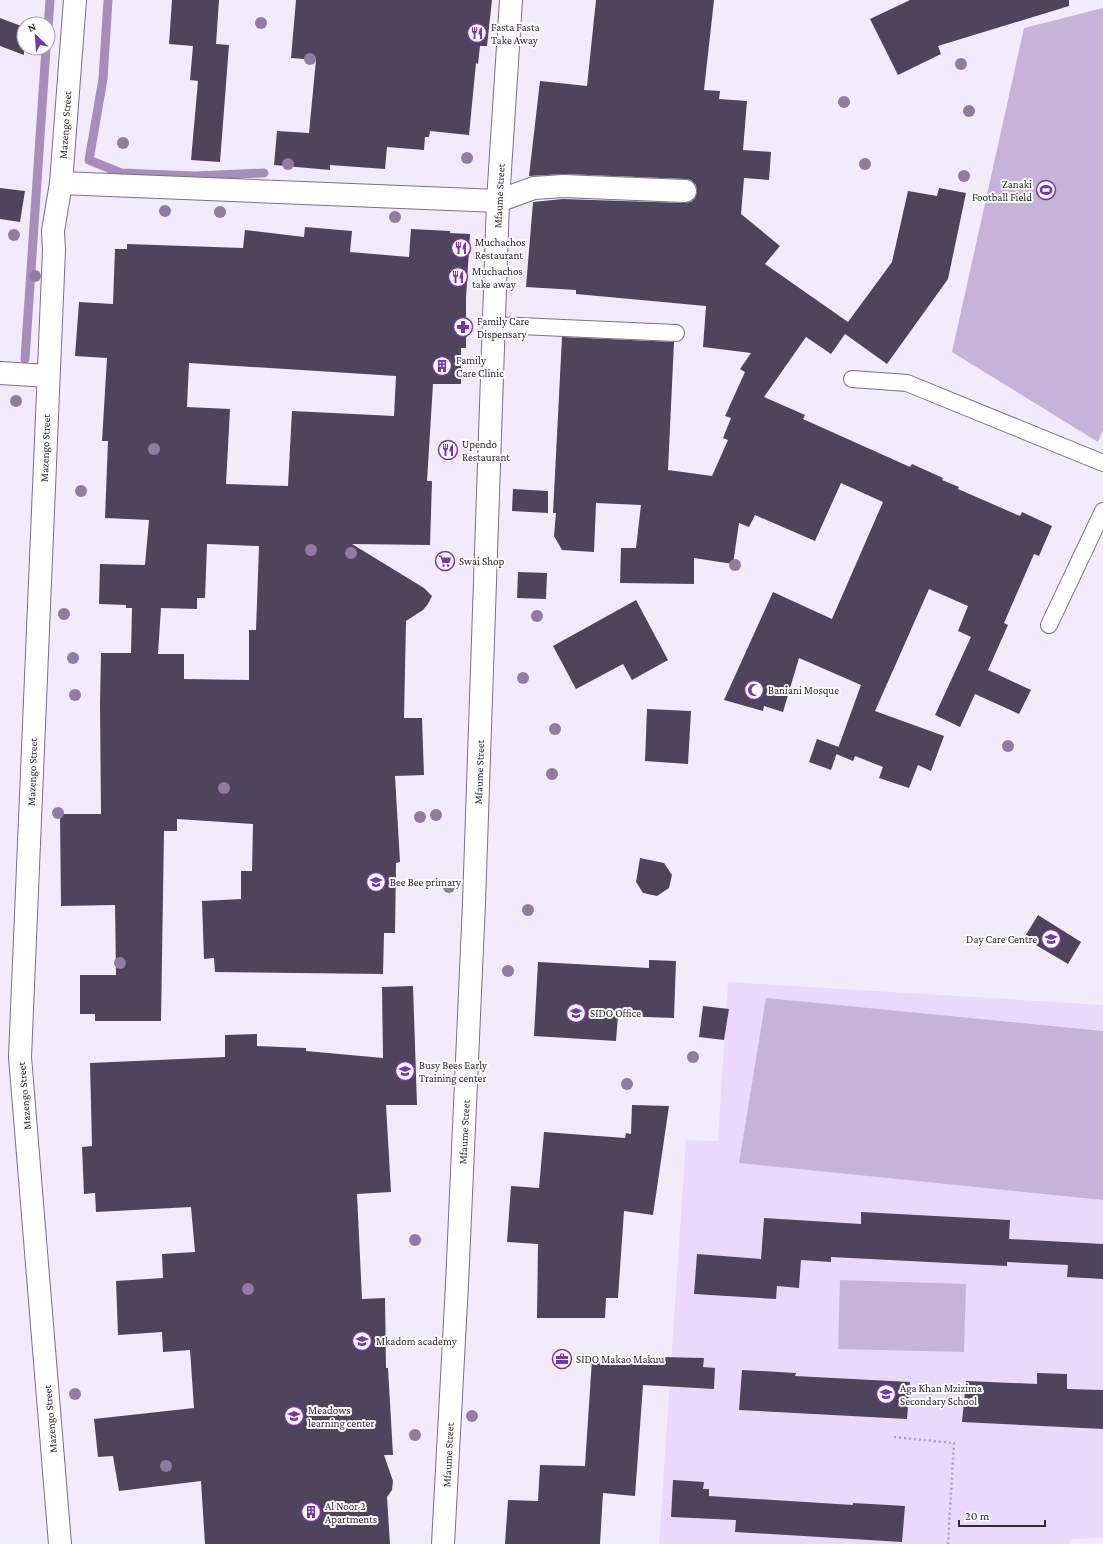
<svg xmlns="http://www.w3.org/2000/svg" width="1103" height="1544" font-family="'Crimson Pro',serif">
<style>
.built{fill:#ebd9fd}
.green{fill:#c7b2da}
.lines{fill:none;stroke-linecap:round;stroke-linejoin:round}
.stream{stroke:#a68ebc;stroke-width:9}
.building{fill:#50445c;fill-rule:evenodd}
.lane-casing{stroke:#7c6f88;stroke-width:18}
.street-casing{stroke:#7c6f88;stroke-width:24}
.path{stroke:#aaa2b1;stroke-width:2.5;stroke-dasharray:2 3;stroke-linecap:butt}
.lane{stroke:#fff;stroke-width:16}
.street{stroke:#fff;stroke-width:22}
.tree{fill:#917ba2}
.labels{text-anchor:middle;stroke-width:4;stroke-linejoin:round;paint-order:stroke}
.poi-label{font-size:11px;fill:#2f2934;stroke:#fcfcfc;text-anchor:start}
.street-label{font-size:11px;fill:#2f2934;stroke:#fcfcfc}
</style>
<rect width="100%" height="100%" fill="#f3ebfc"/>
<polygon class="built" points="728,982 1103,1005 1103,1538 1072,1539 1068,1544 659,1544 686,1140 718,1141"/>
<g class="green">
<polygon points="1103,8 1103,430 1098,442 952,352 1024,28"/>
<polygon points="766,998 1103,1031 1103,1200 739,1163"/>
<polygon points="840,1280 966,1284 964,1352 838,1349"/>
</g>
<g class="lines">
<g class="stream">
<polyline points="108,0 103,79 89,160 121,173 195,176 264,173"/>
<polyline points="48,29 50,0"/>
<polyline points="25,359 46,48"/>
</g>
</g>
<g class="building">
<polygon points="172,0 219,0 216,44 229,45 220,162 191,160 198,81 190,80 193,46 169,44"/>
<polygon points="296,0 492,0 487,46 480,46 478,64 476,63 469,135 430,131 429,137 425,137 424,150 387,147 385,169 330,165 330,170 274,165 277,131 309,133 316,60 291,58"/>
<polygon points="596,0 714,0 704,90 720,91 719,99 747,101 743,150 771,152 769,180 744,178 741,214 780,246 765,264 848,322 892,262 908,191 937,196 939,188 966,193 948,279 887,364 845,334 831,354 806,337 764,397 805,415 803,419 910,467 912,464 943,478 942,480 959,487 958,489 1020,516 1022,512 1052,526 1039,556 1034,554 1004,623 1008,625 988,670 1031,690 1019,714 975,694 960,727 935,715 971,637 958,631 968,606 929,589 875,711 944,736 931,771 918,765 909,788 879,778 883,767 855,756 853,761 836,754 861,685 799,658 783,712 764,706 763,711 724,700 773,592 832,619 883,502 841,483 815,541 755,515 749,527 739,523 733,564 694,558 694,584 620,583 621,548 636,548 641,505 596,503 594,552 562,550 554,536 556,513 553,513 562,337 674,342 668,470 712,476 728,440 723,438 731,418 725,416 745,372 740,369 751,353 703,347 706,306 576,294 576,290 526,287 533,202 563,199 684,203 691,202 695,198 697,192 696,185 691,180 686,179 564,174 529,176 540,81 587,86"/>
<polygon points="910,0 1069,0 1069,6 938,46 941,54 898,75 870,19"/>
<polygon points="0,18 24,27 24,55 0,46"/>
<polygon points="0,188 25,191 20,222 0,219"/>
<path d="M305,227l47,4 -2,21 59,5 2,-28 39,2v2l20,1 -4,64v50h-5v36h-28l-6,97h5l-2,64 -78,-1 72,44 8,8 -4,8 -5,6 -17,11 -2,97h18l2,57 -29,1 5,86 -4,1 -1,70h-11l-1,41 -168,-2 -1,-14 -10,1 -2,-58 39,-2v-28h11l1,-47 -76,-5v12h-13l-3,190h-66v-7h-15v-39h36l-1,-70 -54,1 -1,-92h41l-1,-110 1,-51h30l1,-45h-6v-3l-27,-1 1,-40 45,1 4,-45 -44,-2 3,-77h-6l5,-83 -32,-2 4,-54 34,2 2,-55h12v-5l116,4 2,-18 59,7zM189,363l207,13 -2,40 -102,-5 -4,75 -62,-2 4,-75 -43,-2zM207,544l52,2 -3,84h-7v50l-65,-1v-25h-26l3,-46 36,1v-11h8z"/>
<polygon points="513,489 548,491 548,513 512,511"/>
<polygon points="518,572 547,573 546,599 517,598"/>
<polygon points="636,600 668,660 632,680 623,664 576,689 553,646"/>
<polygon points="647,709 691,711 688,764 645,761"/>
<polygon points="817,739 839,747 831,770 809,762"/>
<polygon points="640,858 664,863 672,875 669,888 657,896 643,893 636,882"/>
<polygon points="1038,915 1081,942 1068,964 1024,938"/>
<polygon points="649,960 676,961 674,1018 618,1016 616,1041 534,1036 538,962 649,968"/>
<polygon points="413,986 417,1105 386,1105 391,1192 357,1194 362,1299 385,1298 386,1368 388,1368 393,1455 384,1455 393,1481 392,1490 387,1497 390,1544 205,1544 201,1481 119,1491 113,1456 98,1457 94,1419 194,1408 190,1350 163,1352 162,1332 118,1335 116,1281 163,1278 162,1254 195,1252 191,1207 96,1212 95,1193 84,1194 82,1147 92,1146 90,1063 225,1057 225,1035 257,1034 257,1046 306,1048 306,1051 383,1058 382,987"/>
<polygon points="703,1006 729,1009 724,1040 699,1037"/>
<polygon points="632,1105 669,1106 653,1215 624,1211 618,1298 606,1298 605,1318 537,1318 538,1244 507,1242 511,1186 539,1188 544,1132 625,1138 626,1133 631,1134"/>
<polygon points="861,1212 1010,1220 1009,1239 1103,1244 1103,1279 1067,1277 1068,1265 1007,1262 1007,1266 831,1257 831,1262 801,1260 799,1288 777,1286 776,1299 694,1294 697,1254 761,1259 764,1218 861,1224"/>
<polygon points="662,1357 704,1358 703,1367 715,1368 714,1389 643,1385 635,1496 603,1493 600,1544 505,1544 508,1500 538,1501 540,1465 585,1466 592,1359 662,1364"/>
<polygon points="742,1370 796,1373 795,1376 910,1382 907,1419 739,1410"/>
<polygon points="1037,1373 1067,1374 1067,1389 1103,1390 1103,1429 962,1422 966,1381 1037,1384"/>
<polygon points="673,1480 704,1482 703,1489 709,1489 709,1496 853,1505 853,1503 905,1506 902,1542 735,1532 736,1520 671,1517"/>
</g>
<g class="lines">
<g class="lane-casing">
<g id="lane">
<polyline points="494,325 676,333"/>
<polyline points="852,379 907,383 1103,463"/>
<polyline points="1049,625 1103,511"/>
</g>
</g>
<g class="street-casing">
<g id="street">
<polyline points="61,183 498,201 534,188 563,186 685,191"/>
<polyline points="0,373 48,376"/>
<polyline points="60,1544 20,1057 54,250 53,231 61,183 75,0"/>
<polyline points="443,1544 457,1284 474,903 498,201 511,0"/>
</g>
</g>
<polyline class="path" points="894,1437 954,1443 948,1544"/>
<use href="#lane" class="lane"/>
<use href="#street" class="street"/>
</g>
<g class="tree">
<circle cx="261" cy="23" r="6"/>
<circle cx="310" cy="59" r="6"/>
<circle cx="961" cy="64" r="6"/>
<circle cx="844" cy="102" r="6"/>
<circle cx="969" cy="111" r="6"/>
<circle cx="123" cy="143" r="6"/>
<circle cx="467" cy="158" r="6"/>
<circle cx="288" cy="164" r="6"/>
<circle cx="865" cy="164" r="6"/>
<circle cx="964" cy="176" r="6"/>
<circle cx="165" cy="211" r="6"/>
<circle cx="220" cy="212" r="6"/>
<circle cx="395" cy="217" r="6"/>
<circle cx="14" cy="235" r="6"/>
<circle cx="35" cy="276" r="6"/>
<circle cx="16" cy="401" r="6"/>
<circle cx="154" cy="449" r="6"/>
<circle cx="81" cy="491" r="6"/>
<circle cx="311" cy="550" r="6"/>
<circle cx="351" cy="553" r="6"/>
<circle cx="735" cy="565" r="6"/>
<circle cx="64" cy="614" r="6"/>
<circle cx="537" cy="616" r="6"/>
<circle cx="73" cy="658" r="6"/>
<circle cx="523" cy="678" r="6"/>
<circle cx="75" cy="695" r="6"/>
<circle cx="555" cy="729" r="6"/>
<circle cx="1008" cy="746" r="6"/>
<circle cx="552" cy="774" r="6"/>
<circle cx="224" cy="788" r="6"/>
<circle cx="58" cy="813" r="6"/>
<circle cx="436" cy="815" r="6"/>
<circle cx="420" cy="817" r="6"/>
<circle cx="449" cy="887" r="6"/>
<circle cx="528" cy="910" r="6"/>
<circle cx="120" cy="963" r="6"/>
<circle cx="508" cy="971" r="6"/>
<circle cx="693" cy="1057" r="6"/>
<circle cx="627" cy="1084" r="6"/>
<circle cx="415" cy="1240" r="6"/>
<circle cx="248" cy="1289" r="6"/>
<circle cx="75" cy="1394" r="6"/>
<circle cx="472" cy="1416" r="6"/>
<circle cx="415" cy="1435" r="6"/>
<circle cx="166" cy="1466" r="6"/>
</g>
<defs>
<g id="restaurant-ring" transform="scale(1)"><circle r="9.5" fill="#fcfcfc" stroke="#7a35a8" stroke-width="1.5"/><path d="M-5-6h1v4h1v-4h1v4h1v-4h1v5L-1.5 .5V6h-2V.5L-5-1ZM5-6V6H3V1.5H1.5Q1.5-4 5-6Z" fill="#7a35a8"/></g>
<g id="stadium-ring" transform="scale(1)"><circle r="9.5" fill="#fcfcfc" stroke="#7a35a8" stroke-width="1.5"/><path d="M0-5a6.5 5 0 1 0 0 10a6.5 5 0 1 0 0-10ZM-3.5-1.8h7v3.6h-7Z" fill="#7a35a8"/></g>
<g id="pharmacy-ring" transform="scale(1)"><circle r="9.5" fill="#fcfcfc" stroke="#7a35a8" stroke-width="1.5"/><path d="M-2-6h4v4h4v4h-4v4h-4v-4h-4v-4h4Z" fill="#7a35a8"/></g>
<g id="building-ring" transform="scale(1)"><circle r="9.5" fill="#fcfcfc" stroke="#7a35a8" stroke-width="1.5"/><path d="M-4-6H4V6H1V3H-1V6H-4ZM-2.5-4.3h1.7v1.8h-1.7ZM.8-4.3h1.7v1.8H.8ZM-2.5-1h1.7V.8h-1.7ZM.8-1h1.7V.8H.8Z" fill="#7a35a8"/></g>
<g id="supermarket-ring" transform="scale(1)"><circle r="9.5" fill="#fcfcfc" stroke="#7a35a8" stroke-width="1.5"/><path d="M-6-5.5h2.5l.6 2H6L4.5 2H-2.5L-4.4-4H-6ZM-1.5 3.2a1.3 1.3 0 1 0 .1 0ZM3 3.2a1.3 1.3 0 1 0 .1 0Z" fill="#7a35a8"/></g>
<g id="mosque-ring" transform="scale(1)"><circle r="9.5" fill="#fcfcfc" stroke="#7a35a8" stroke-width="1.5"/><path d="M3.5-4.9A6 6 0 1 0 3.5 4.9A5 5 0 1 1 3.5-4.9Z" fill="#7a35a8"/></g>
<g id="school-ring" transform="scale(1)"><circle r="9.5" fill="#fcfcfc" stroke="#7a35a8" stroke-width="1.5"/><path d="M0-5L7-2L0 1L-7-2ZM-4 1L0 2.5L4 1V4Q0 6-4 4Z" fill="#7a35a8"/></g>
<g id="university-ring" transform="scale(1)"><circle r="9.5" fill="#fcfcfc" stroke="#7a35a8" stroke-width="1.5"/><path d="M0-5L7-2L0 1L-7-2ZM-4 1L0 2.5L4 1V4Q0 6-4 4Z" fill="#7a35a8"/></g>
<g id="office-ring" transform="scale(1)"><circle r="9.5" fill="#fcfcfc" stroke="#7a35a8" stroke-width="1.5"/><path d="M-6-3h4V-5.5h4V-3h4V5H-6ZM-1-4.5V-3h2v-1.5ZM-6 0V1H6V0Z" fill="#7a35a8"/></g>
</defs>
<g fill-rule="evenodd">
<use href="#restaurant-ring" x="477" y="33"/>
<use href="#stadium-ring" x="1046" y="190"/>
<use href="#restaurant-ring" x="461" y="248"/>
<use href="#restaurant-ring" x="458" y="277"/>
<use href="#pharmacy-ring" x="463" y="327"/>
<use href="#building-ring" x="442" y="366"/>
<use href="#restaurant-ring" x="448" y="450"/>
<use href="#supermarket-ring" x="445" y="561"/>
<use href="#mosque-ring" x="754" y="690"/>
<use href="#school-ring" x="376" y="882"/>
<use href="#school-ring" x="1051" y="939"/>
<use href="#university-ring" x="576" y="1013"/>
<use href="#school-ring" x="405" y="1071"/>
<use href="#school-ring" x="362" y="1341"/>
<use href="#office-ring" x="562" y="1359"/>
<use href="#school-ring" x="886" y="1394"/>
<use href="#school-ring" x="294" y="1416"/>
<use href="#building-ring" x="311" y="1512"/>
</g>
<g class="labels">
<g class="poi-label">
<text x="491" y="31">Fasta Fasta<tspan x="491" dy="13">Take Away</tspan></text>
<text x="1032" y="188" text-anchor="end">Zanaki<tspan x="1032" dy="13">Football Field</tspan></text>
<text x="475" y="246">Muchachos<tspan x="475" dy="13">Restaurant</tspan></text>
<text x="472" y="275">Muchachos<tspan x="472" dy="13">take away</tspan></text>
<text x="477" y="325">Family Care<tspan x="477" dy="13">Dispensary</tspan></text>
<text x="456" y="364">Family<tspan x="456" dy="13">Care Clinic</tspan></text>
<text x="462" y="448">Upendo<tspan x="462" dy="13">Restaurant</tspan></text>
<text x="459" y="565">Swai Shop</text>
<text x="768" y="694">Baniani Mosque</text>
<text x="390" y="886">Bee Bee primary</text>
<text x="1037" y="943" text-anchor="end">Day Care Centre</text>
<text x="590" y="1017">SIDO Office</text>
<text x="419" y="1069">Busy Bees Early<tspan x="419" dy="13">Training center</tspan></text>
<text x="376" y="1345">Mkadom academy</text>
<text x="576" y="1363">SIDO Makao Makuu</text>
<text x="900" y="1392">Aga Khan Mzizima<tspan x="900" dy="13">Secondary School</tspan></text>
<text x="308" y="1414">Meadows<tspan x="308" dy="13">learning center</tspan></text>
<text x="325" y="1510">Al Noor 2<tspan x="325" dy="13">Apartments</tspan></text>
</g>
<g class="street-label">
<text transform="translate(65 125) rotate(-86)" y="4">Mazengo Street</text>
<text transform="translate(499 196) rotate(-87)" y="4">Mfaume Street</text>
<text transform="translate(45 448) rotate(-88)" y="4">Mazengo Street</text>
<text transform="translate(32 772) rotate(-88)" y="4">Mazengo Street</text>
<text transform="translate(479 772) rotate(-88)" y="4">Mfaume Street</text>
<text transform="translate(24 1096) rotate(-95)" y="4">Mazengo Street</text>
<text transform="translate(464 1132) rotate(-87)" y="4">Mfaume Street</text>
<text transform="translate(50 1419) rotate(-95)" y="4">Mazengo Street</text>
<text transform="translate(448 1455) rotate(-87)" y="4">Mfaume Street</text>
</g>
</g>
<g transform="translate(36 36) rotate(335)"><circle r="19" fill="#fcfcfc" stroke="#aaa8ac"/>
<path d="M0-3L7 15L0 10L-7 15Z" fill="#7a35a8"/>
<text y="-6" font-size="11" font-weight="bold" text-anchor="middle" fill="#2f2934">N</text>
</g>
<path d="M959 1520v6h86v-6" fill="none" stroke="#2f2934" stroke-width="2"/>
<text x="965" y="1520" font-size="12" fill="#2f2934" stroke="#fcfcfc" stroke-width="3" paint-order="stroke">20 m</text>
</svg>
